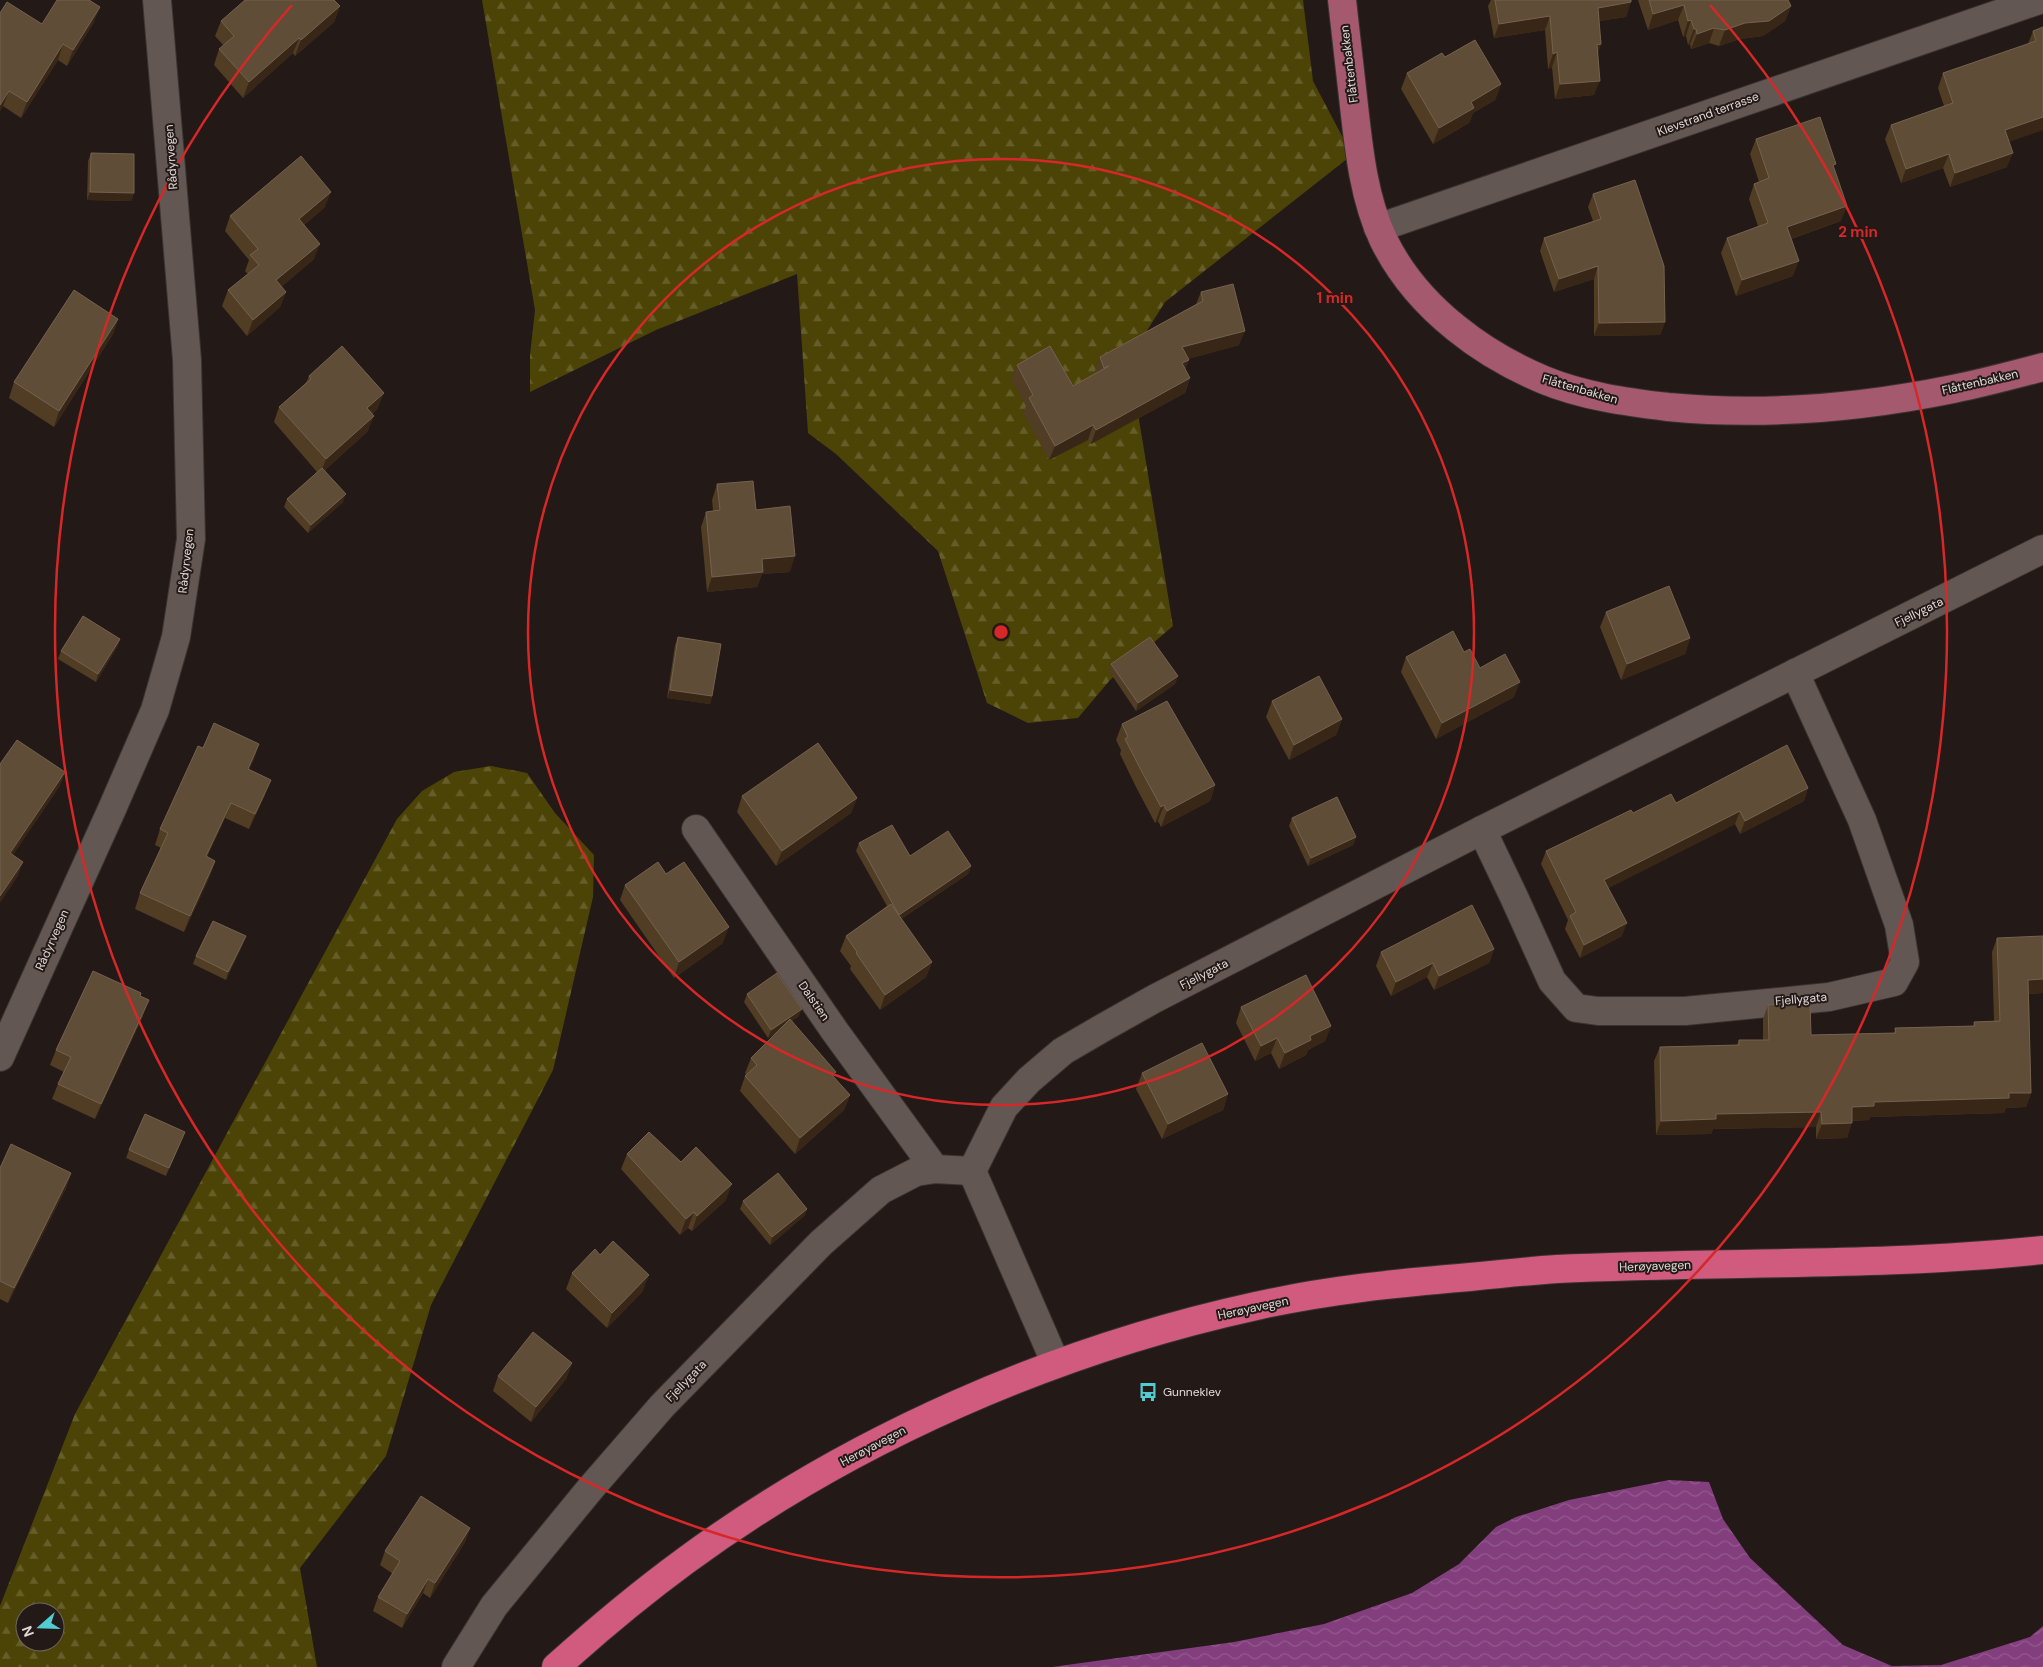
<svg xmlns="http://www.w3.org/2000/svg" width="2043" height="1667" font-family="'DM Sans',sans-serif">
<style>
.forest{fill:url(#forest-firs);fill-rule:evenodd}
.water{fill:url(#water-waves)}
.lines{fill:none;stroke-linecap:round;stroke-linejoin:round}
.minor-casing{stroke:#3b3331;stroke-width:30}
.major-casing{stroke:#3b3331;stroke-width:30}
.highway-casing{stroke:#3b3331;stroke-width:30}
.minor{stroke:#635754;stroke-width:28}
.major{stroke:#a4596e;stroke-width:28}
.highway{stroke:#d05b7f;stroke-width:28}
.wall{fill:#513c24}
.shaded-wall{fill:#382717}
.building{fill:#604d37;stroke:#746250}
.ring{fill:none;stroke:#d62828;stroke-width:2.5}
.labels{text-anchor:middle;stroke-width:4;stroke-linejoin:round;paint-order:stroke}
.street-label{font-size:12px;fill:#e0d8d6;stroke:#231916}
.poi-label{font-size:12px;fill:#e0d8d6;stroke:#231916;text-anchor:start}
.centre{fill:#d62828;stroke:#231916;stroke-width:2.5}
.ring-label{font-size:15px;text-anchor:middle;font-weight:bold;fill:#d62828;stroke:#231916;stroke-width:4;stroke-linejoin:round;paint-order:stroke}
</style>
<defs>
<pattern id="forest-firs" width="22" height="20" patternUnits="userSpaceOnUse" patternTransform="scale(1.25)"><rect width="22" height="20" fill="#4c4407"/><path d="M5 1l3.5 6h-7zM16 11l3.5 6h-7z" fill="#665e2a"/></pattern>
<pattern id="water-waves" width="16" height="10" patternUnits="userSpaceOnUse" patternTransform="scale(1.25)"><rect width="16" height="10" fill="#833e7d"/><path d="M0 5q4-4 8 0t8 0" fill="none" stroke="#94598f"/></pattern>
</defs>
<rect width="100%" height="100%" fill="#231916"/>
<g class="forest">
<polygon points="482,0 1303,0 1313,81 1352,155 1165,302 1129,359 1173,626 1110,680 1078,718 1028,723 987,703 938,551 836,454 808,433 797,274 656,330 530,392 530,355 535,310"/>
<path d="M491,766l36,7 28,40 39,42 -1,42 -40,173 -122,235 -45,151 -86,112 17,99h-317v-61l75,-192 322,-595 25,-28 32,-19zM25,1612h30v30h-30z"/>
</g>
<polygon class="water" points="1669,1480 1709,1482 1723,1519 1750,1558 1843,1645 1892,1666 1941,1665 2030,1637 2043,1626 2043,1667 1052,1667 1234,1642 1324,1624 1412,1593 1459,1564 1496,1527 1516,1517 1569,1500"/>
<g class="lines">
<g class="minor-casing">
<g id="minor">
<polyline points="1378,228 2039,0"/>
<polyline points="696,829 834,1030 935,1169"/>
<polyline points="1482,830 1514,897 1552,981 1576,1008 1598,1011 1685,1011 1829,997 1894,982 1905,962 1899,925 1862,820 1795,673"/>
<polyline points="0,1057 112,809 155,710 176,637 191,539 187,360 157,0"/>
<polyline points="1056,1364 972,1171 1004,1107 1029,1080 1063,1051 1106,1026 1154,999 1482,830 2043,549"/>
<polyline points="456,1667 494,1606 590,1489 662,1406 821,1243 881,1190 916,1172 935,1169 972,1171"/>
</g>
</g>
<g class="major-casing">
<path id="major" d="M1342,0c4,35 8,71 12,106 5,45 10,92 29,133 17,35 43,65 73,89 27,22 57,39 88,52 39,16 82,22 124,27 94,9 192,1 285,-18 30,-6 60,-14 90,-22"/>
</g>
<g class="highway-casing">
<path id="highway" d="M556,1667c41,-37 84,-73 129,-106 167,-123 370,-211 571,-255 71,-16 142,-23 214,-29 29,-3 58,-6 87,-8 162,-8 325,-2 486,-19"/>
</g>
<use href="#minor" class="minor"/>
<use href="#major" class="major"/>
<use href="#highway" class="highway"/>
</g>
<g class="wall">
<polygon points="1491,0 1631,0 1626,17 1599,21 1601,44 1597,55 1594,95 1555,99 1552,67 1548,69 1545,30 1494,38 1488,6"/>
<polygon points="1638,0 1788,0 1791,6 1785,21 1763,36 1740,39 1719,46 1709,43 1691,49 1690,44 1688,45 1686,36 1683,37 1678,20 1648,30"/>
<polygon points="340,6 334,22 295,56 293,53 243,98 214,65 219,49 224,46 215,36 221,21"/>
<polygon points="0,13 42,24 94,22 67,66 58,60 21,118 3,106"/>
<polygon points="2043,27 2043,130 2009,141 2007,167 1950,187 1943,168 1901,183 1885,139 1891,125 1944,106 1938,88 1943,73 2028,44 2033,31"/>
<polygon points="1445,57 1501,84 1495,100 1473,113 1469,123 1433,144 1401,89 1407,73"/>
<polygon points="1756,139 1834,170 1841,221 1791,239 1793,276 1736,296 1721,253 1727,238 1758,226 1749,199 1754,184 1759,182 1750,154"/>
<polygon points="91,153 134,193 131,201 87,200 88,161"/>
<polygon points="1593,194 1665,322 1660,335 1594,336 1594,279 1554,292 1540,251 1544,238 1593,221 1588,207"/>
<polygon points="325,207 304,225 314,259 281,287 286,292 280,307 247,336 222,306 228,290 248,274 245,271 249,260 225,231 230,216"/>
<polygon points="1201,292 1239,345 1188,359 1189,360 1185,369 1190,378 1185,393 1091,444 1088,440 1049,460 1023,413 1026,406 1011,379 1017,365 1073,386 1096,374 1095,371 1100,357 1196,304"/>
<polygon points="118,319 113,334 54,427 9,398 14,382"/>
<polygon points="309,376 378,408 372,414 368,431 325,470 343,502 308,533 284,507 287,499 317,472 274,422 279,407 306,383"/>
<polygon points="717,484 756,510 790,572 762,574 757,587 707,592 701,527 706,512 713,511 712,500"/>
<polygon points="1606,612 1690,638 1685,654 1621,680 1600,627"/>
<polygon points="678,637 712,696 710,704 667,698 675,645"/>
<polygon points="120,639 117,647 96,682 58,659 61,651"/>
<polygon points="1464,652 1480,668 1514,697 1436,739 1401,672 1406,657"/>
<polygon points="1111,664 1178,676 1175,684 1136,711 1109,671"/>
<polygon points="1272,701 1342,719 1336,735 1289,760 1266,717"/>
<polygon points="1122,724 1215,785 1210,801 1161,827 1158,821 1155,823 1136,787 1120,754 1121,750 1116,740"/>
<polygon points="259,744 249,769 265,795 249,829 225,818 207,857 215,861 210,876 184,932 135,909 140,893 161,848 155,845 160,829 203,748"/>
<polygon points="1808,788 1804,801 1740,834 1735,824 1608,888 1622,936 1580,958 1565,929 1568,920 1541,864 1546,851 1633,813 1676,803"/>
<polygon points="742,796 857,798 851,813 776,866 737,812"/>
<polygon points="1292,818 1356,837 1353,845 1308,866 1289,826"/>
<polygon points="859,843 910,856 971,866 968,874 901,919 932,962 926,977 880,1010 850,969 851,966 840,951 846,936 887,906 856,851"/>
<polygon points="666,874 723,943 674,978 620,900 625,885"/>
<polygon points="1997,938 2043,993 2029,994 2031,1093 2026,1107 2006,1108 2004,1113 1870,1117 1869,1120 1852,1121 1847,1138 1816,1139 1816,1127 1713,1129 1711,1134 1656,1135 1654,1061 1660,1047 1737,1045 1739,1040 1763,1040 1763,1019 1768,1005 1811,1035 1894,1033 1895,1028 1973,1026 1974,1022 1994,1021 1992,952"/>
<polygon points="243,944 226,980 193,964 196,956"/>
<polygon points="1494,949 1489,963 1434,990 1427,977 1391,996 1376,966 1381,952"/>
<polygon points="747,994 799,1016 792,1021 834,1078 850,1095 844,1110 795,1154 740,1091 745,1076 746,1075 745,1073 751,1058 780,1030 768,1038 744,1002"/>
<polygon points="140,996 143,1016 95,1119 52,1099 58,1084 64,1072 50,1065 56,1050"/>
<polygon points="1241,1007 1331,1026 1325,1041 1308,1050 1306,1055 1279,1069 1271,1053 1255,1061 1236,1023"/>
<polygon points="1142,1073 1228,1094 1223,1110 1162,1139 1136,1089"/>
<polygon points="185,1132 166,1176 126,1158 129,1150"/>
<polygon points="627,1154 681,1162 726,1200 692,1231 688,1228 680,1235 621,1169"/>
<polygon points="0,1168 71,1173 66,1188 8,1303 0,1299"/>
<polygon points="743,1201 807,1209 804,1216 770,1245 740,1209"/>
<polygon points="600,1255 643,1291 607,1328 566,1289 572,1273"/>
<polygon points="572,1363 566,1379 531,1422 493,1391 498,1376"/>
<polygon points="470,1528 465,1542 430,1598 423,1593 402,1628 373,1611 378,1597 393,1574 380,1565 385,1551"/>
</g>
<g class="shaded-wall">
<polygon points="1631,2 1626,17 1593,22 1598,8"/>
<polygon points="1684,5 1678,20 1648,30 1653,14"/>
<polygon points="340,6 334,22 295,56 301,40"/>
<polygon points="1791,6 1785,21 1763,36 1740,39 1719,46 1725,30"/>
<polygon points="100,7 94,22 67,66 73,50"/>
<polygon points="1550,16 1545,30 1494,38 1499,24"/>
<polygon points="1691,20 1686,36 1683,37 1688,21"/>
<polygon points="1714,28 1709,43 1691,49 1697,34"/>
<polygon points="1694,29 1696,29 1690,44 1688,45"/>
<polygon points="299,38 293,53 243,98 249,82"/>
<polygon points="63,44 58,60 21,118 27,102"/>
<polygon points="1601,44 1596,59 1597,45"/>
<polygon points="1557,52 1552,67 1548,69 1553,54"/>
<polygon points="1600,81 1594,95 1555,99 1560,84"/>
<polygon points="1501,84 1495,100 1473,113 1469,123 1433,144 1439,128 1471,102"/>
<polygon points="9,91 3,106 0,112 0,105"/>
<polygon points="2043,117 2043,130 2000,145 2005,130"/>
<polygon points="2013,153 2007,167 1950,187 1955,173"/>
<polygon points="1949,154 1943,168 1901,183 1906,169"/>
<polygon points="90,192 134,193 131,201 87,200"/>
<polygon points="331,192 325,207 293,234 299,219"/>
<polygon points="1847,206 1841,221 1781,242 1787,227"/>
<polygon points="320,244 314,259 271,296 276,280"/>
<polygon points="1799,261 1793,276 1736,296 1742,280"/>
<polygon points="1598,266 1594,279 1554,292 1559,279"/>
<polygon points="286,292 280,307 247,336 253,320"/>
<polygon points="118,319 113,334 54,427 59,411"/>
<polygon points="1665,322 1660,335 1594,336 1599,323"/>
<polygon points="1245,331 1239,345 1177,362 1182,347"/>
<polygon points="1189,360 1183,374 1182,363"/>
<polygon points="1190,378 1185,393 1091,444 1096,430"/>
<polygon points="384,393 378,408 361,424 367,408"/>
<polygon points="374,416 368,431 320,475 326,459"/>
<polygon points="1093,425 1088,440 1049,460 1055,446"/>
<polygon points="346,494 343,502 308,533 311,525"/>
<polygon points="795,556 790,572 762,574 757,587 707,592 712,577 762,559"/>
<polygon points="1690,638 1685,654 1621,680 1627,664"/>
<polygon points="120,639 117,647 96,682 98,674"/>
<polygon points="1178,676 1175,684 1136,711 1138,703"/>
<polygon points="1520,682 1514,697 1436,739 1442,723"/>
<polygon points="670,690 712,696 710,704 667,698"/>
<polygon points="1342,719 1336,735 1289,760 1294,745"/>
<polygon points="259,744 254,760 242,784 248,769"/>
<polygon points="65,772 60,786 5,867 10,853"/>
<polygon points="271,780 265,795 249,829 255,814"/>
<polygon points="1215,785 1210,801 1161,827 1167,811"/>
<polygon points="1808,788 1804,801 1740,834 1745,821"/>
<polygon points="857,798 851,813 776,866 782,851"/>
<polygon points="231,803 225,818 200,872 206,856"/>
<polygon points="1164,805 1158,821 1155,823 1161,807"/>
<polygon points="1740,811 1735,824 1599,893 1604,880"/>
<polygon points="1356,837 1353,845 1308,866 1311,858"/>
<polygon points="215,861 210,876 184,932 190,916"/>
<polygon points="23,862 18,876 0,903 0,896"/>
<polygon points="971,866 968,874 896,922 899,915"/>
<polygon points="1627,923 1622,936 1580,958 1584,945"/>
<polygon points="729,927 723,943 674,978 679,962"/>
<polygon points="246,936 243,944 226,980 228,972"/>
<polygon points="1494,949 1489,963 1434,990 1439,976"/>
<polygon points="932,962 926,977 880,1010 885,995"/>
<polygon points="1433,963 1427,977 1391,996 1396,982"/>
<polygon points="2043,979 2043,993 2023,994 2028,980"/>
<polygon points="149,1000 143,1016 95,1119 101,1104"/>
<polygon points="802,1009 799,1016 768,1038 771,1030"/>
<polygon points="1331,1026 1325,1041 1308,1050 1306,1055 1279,1069 1285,1053 1310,1036"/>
<polygon points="1277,1038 1271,1053 1255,1061 1261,1046"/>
<polygon points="2009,1093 2031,1093 2026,1107 2006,1108 2004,1113 1870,1117 1869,1120 1847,1121 1852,1107 1874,1102"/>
<polygon points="1228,1094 1223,1110 1162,1139 1168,1124"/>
<polygon points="850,1095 844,1110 795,1154 800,1138"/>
<polygon points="1821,1112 1816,1127 1713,1129 1711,1134 1656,1135 1661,1121 1716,1114"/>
<polygon points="1852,1123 1847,1138 1816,1139 1822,1124"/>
<polygon points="185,1132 182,1140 166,1176 169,1168"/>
<polygon points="71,1173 66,1188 8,1303 14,1288"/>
<polygon points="732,1184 726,1200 692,1231 697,1216"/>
<polygon points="807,1209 804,1216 770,1245 772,1237"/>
<polygon points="694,1212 688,1228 680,1235 686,1219"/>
<polygon points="649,1275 643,1291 607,1328 612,1313"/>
<polygon points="572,1363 566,1379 531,1422 536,1407"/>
<polygon points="470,1528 465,1542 430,1598 435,1583"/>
<polygon points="428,1579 423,1593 402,1628 407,1614"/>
</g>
<g class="building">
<polygon points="57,0 89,0 100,7 73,50 63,44 27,102 9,91 0,105 0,13 7,2 42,24"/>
<polygon points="245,0 334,0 340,6 301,40 299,38 249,82 219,49 234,36 221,21"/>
<polygon points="1495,0 1631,0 1631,2 1598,8 1601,44 1597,45 1600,81 1560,84 1557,52 1553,54 1550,16 1499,24"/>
<polygon points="1649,0 1788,0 1791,6 1769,21 1745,23 1725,30 1714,28 1697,34 1696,29 1694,29 1691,20 1688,21 1684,5 1653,14"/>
<polygon points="2043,27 2043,117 2005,130 2013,153 1955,173 1949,154 1906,169 1891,125 1953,103 1943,73 2036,41 2033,31"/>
<polygon points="1475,40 1501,84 1471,102 1474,108 1439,128 1407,73 1442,53 1445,57"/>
<polygon points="1820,117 1836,164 1833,165 1847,206 1787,227 1799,261 1742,280 1727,238 1768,223 1754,184 1769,178 1756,139"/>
<polygon points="91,153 134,154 134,193 90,192"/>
<polygon points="301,156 331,192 299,219 320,244 276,280 286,292 253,320 228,290 259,265 250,255 258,249 230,216"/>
<polygon points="1635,180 1664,266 1665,322 1599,323 1598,266 1559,279 1544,238 1601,219 1593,194"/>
<polygon points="1233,284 1245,331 1182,347 1189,360 1182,363 1190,378 1096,430 1093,425 1055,446 1029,398 1033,395 1017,365 1050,346 1073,386 1109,366 1104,368 1100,357 1203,301 1201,292"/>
<polygon points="74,290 118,319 59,411 14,382"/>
<polygon points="342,346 384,393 367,408 374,416 326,459 279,407 311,379 309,376"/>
<polygon points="322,468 346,494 311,525 287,499"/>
<polygon points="753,481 756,510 790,506 795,556 762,559 763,572 712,577 706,512 720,510 717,484"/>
<polygon points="1669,586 1690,638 1627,664 1606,612"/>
<polygon points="83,616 120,639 98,674 61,651"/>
<polygon points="1453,631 1464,652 1470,649 1480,668 1505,654 1520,682 1442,723 1406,657"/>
<polygon points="678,637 721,644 712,696 670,690"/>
<polygon points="1150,637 1178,676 1138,703 1111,664"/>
<polygon points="1319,676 1342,719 1294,745 1272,701"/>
<polygon points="1167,701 1215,785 1167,811 1164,805 1161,807 1142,772 1125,739 1128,737 1122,724"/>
<polygon points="214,723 259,744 248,769 271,780 255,814 231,803 206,856 215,861 190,916 140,893 168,833 160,829 198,746 203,748"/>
<polygon points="17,740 65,772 10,853 23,862 0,896 0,764"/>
<polygon points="818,743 857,798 782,851 742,796"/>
<polygon points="1787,745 1808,788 1745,821 1740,811 1604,880 1627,923 1584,945 1570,916 1576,912 1546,851 1631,810 1633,813 1671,794 1676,803"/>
<polygon points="1337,797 1356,837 1311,858 1292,818"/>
<polygon points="892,825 910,856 948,831 971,866 899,915 859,843"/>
<polygon points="658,862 666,874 684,862 729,927 679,962 625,885"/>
<polygon points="891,904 932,962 885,995 856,953 857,952 846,936"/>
<polygon points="1472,905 1494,949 1439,976 1433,963 1396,982 1381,952"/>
<polygon points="213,921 246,936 228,972 196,956"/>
<polygon points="2043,936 2043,979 2028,980 2031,1093 2009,1093 2009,1098 1874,1102 1874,1106 1852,1107 1852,1123 1822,1124 1821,1112 1716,1114 1716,1119 1661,1121 1660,1047 1739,1045 1739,1040 1769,1040 1768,1005 1785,1003 1810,1002 1811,1035 1896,1033 1895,1028 1975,1026 1974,1022 2000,1021 1997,938"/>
<polygon points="93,971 141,993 140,996 149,1000 101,1104 58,1084 71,1057 56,1050"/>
<polygon points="777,973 802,1009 771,1030 747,994"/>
<polygon points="1306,975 1331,1026 1310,1036 1311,1040 1285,1053 1277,1038 1261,1046 1241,1007"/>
<polygon points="790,1019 836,1072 832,1075 850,1095 800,1138 745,1076 757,1065 751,1058"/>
<polygon points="1202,1043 1228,1094 1168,1124 1142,1073"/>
<polygon points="145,1114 185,1132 169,1168 129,1150"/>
<polygon points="649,1132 681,1162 696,1147 732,1184 697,1216 694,1212 686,1219 627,1154"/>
<polygon points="11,1144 71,1173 14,1288 0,1281 0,1168"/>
<polygon points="778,1173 807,1209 772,1237 743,1201"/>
<polygon points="613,1241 649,1275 612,1313 572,1273 595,1249 600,1255"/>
<polygon points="533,1332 572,1363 536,1407 498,1376"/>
<polygon points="421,1496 470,1528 435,1583 428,1579 407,1614 378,1597 400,1561 385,1551"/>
</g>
<g class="ring">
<circle cx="1001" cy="632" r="473"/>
<path d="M1710 5A946 946 0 1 1 292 5"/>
</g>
<defs>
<g id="bus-bare" transform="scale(1.5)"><path d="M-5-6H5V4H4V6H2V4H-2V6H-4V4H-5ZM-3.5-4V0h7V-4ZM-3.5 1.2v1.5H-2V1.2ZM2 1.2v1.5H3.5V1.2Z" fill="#51ccd1" stroke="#231916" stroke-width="2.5" paint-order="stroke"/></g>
</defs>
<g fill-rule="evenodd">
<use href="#bus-bare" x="1148" y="1392"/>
</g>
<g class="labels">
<g class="street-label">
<text transform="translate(1349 64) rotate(-97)" y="4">Flåttenbakken</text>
<text transform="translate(1708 114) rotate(-20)" y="4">Klevstrand terrasse</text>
<text transform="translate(171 157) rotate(-94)" y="4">Rådyrvegen</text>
<text transform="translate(1980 382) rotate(-13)" y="4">Flåttenbakken</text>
<text transform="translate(1580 389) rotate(16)" y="4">Flåttenbakken</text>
<text transform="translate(186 561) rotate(-84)" y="4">Rådyrvegen</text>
<text transform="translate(1919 612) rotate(-26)" y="4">Fjellygata</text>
<text transform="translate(52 940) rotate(-66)" y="4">Rådyrvegen</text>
<text transform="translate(1204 974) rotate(-27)" y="4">Fjellygata</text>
<text transform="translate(1801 999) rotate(-5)" y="4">Fjellygata</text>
<text transform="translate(814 1001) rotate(55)" y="4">Dalstien</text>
<text transform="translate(1655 1266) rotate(-2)" y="4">Herøyavegen</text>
<text transform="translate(1253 1308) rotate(-12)" y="4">Herøyavegen</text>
<text transform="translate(686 1381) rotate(-46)" y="4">Fjellygata</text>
<text transform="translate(873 1446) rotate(-28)" y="4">Herøyavegen</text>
</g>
<g class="poi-label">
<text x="1163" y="1396">Gunneklev</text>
</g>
</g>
<circle cx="1001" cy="632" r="8" class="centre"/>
<g class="ring-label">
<text x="1858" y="237">2 min</text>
<text x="1335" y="303">1 min</text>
</g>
<g transform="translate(40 1627) rotate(250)"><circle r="24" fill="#231916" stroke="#6f6563"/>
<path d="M0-4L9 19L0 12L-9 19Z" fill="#51ccd1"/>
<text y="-8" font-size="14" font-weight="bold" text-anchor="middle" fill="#e0d8d6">N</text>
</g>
</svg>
